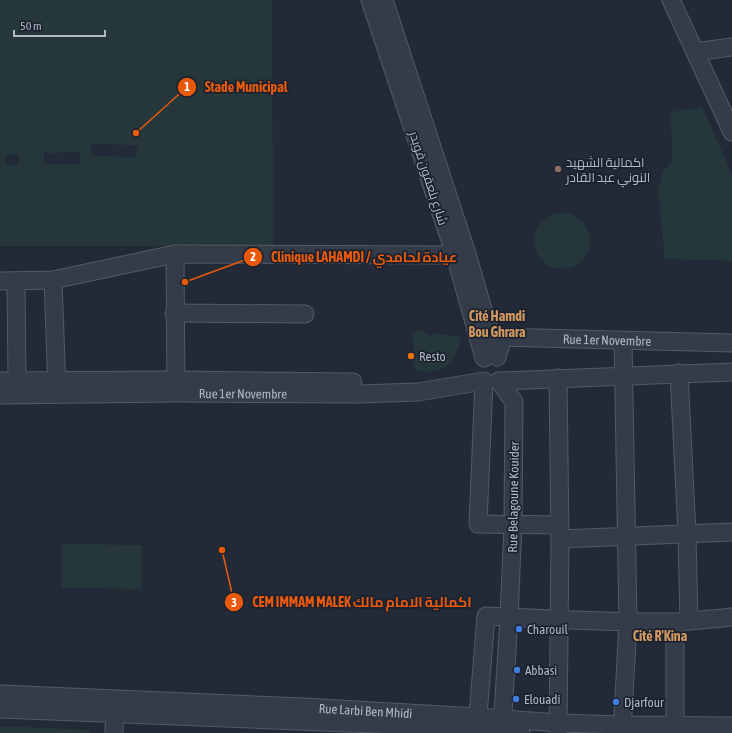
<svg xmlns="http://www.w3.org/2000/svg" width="732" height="733" font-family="'Asap Condensed',Cairo,sans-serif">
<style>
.green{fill:#25373a;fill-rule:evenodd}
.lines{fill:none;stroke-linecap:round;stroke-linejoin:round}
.minor-casing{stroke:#535a66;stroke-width:19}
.minor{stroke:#353c49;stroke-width:17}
.education-dot{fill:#8d6e63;stroke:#1b212d;stroke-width:1.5}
.food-dot{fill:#e8710a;stroke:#1b212d;stroke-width:1.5}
.shop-dot{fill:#3f7fe0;stroke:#1b212d;stroke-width:1.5}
.labels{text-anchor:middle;stroke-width:3.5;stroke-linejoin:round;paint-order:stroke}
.poi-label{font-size:13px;fill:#b0b7c5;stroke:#1b212d;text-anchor:start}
.street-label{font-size:13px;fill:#b0b7c5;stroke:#1b212d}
.neighbourhood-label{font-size:14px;font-weight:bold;fill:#cf9861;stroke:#1b212d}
.leader{fill:none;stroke:#e8590c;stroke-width:1.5}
.callout-dot{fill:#e8590c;stroke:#1b212d;stroke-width:1.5}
.mark-label{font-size:12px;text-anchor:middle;font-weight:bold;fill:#fff}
.callout-label{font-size:14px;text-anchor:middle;font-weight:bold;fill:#e8590c;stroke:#1b212d;stroke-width:3.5;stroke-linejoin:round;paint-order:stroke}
</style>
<rect width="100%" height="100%" fill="#222a38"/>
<g class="green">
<path d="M0,0h272l1,246h-273zM91,144l46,1 -1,12 -45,-1zM80,152v12h-36v-11zM18,154l1,11h-13v-10z"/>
<polygon points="702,107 732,174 732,261 665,259 658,190 663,172 672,161 671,112"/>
<circle cx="562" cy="241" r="28"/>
<path d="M417,331h5l7,5 7,-3 25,4c-5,25 -18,38 -44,34 -6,-8 -4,-13 -3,-22 1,-9 -6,-10 3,-18z"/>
<polygon points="62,544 142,545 141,589 62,588"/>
<polygon points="0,726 90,730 90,733 0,733"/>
</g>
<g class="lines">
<g class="minor-casing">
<g id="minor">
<polyline points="370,0 455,255 484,358"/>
<polyline points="384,0 466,251 497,357"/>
<polyline points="671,0 732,132"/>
<polyline points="695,52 732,47"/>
<polyline points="175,254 176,391"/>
<polyline points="53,280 57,390"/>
<polyline points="0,281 53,280 175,254 455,255 466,251"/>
<polyline points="16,281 17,381"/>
<polyline points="174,313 305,314"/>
<path id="s1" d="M497,357l6,-20 229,6"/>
<polyline points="679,373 687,534 689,621"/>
<polyline points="0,381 176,380 353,382"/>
<polyline points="499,381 514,402 513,525 509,617 502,729"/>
<polyline points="499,381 732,372"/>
<path id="s2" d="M0,395l176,-2 183,1 59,-2 66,-11 -6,143 82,1"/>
<polyline points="560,539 732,532"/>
<polyline points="675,622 675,726"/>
<path id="s3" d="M0,694l303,13 175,10 80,6 64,2 110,1"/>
<polyline points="0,709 423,726 521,733"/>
<path d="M477,728l9,-112c63,3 125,7 188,6 19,-1 39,-3 58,-5"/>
<polyline points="114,733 115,703"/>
<polyline points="558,733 560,539 558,378"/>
<polyline points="622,733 628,622 623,340"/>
</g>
</g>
<use href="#minor" class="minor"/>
</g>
<circle class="education-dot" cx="558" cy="169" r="4"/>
<circle class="food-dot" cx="411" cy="356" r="4"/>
<g class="shop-dot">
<circle cx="519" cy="629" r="4"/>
<circle cx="517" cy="670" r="4"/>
<circle cx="516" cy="699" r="4"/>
<circle cx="616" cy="702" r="4"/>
</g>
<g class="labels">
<g class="poi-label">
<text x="566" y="167">اكمالية الشهيد<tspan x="566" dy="15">النوني عبد القادر</tspan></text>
<text x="419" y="361">Resto</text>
<text x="527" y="634">Charouil</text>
<text x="525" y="675">Abbasi</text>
<text x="524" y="704">Elouadi</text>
<text x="624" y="707">Djarfour</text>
</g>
<g class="street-label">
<text transform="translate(429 178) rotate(72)" y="5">شارع بلعقون قويدر</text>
<text dy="5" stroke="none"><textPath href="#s1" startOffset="125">Rue 1er Novembre</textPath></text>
<text dy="5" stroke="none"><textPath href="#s2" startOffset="243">Rue 1er Novembre</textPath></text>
<text transform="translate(513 497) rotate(-89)" y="5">Rue Belagoune Kouider</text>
<text dy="5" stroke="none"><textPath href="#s3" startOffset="366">Rue Larbi Ben Mhidi</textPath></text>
</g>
<g class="neighbourhood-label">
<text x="497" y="321">Cité Hamdi<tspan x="497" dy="16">Bou Ghrara</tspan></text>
<text x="660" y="641">Cité R'Kina</text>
</g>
</g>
<path class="leader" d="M136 133L187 87M185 282L253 257M222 550L234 602"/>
<g class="callout-dot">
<circle cx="136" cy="133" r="4"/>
<circle cx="185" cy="282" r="4"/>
<circle cx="222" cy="550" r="4"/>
<circle cx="187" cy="87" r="10"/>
<circle cx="253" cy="257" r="10"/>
<circle cx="234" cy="602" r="10"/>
</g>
<g class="mark-label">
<text x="187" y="91">1</text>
<text x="253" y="261">2</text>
<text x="234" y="607">3</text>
</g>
<g class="callout-label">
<text x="246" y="92">Stade Municipal</text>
<text x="364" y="262">Clinique LAHAMDI / عيادة لحامدي</text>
<text x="362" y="607">CEM IMMAM MALEK اكمالية الامام مالك</text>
</g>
<path d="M14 30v6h91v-6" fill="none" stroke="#b0b7c5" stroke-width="2"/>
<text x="20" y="30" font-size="12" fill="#b0b7c5" stroke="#1b212d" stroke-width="3" paint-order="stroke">50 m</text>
</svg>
